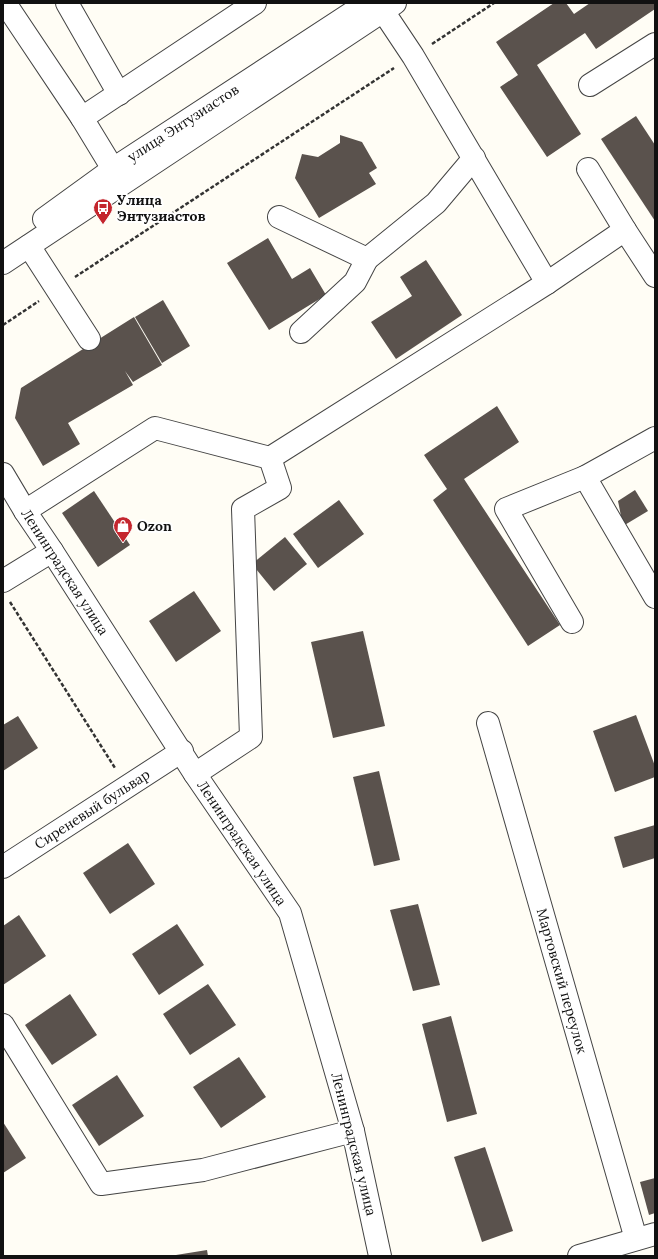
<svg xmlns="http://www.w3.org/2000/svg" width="658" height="1259" font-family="Lora,serif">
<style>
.building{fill:#5a524d}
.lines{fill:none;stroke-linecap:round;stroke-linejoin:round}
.minor-casing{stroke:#444;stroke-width:24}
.path{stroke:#333;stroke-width:2.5;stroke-dasharray:4 2;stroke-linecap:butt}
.minor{stroke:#fff;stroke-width:22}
.labels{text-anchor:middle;stroke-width:4;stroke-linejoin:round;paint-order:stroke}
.street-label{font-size:14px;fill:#111;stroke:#fff}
.poi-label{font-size:14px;font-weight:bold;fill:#111;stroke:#fff;text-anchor:start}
</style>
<rect width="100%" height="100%" fill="#fffdf5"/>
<g class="building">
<polygon points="554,3 566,3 574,14 590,3 655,3 655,9 596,49 585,33 537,65 581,134 547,157 500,87 518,75 496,42"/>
<polygon points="636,116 655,145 655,221 601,139"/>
<polygon points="340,135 362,142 377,168 369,173 376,184 319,218 295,178 302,154 318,157 340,143"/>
<polygon points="268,238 292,279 310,268 326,295 269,330 227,263"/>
<polygon points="426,260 462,315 396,359 371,322 412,296 400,277"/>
<polygon points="163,300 190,346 162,363 135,317"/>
<polygon points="134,317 162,365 133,382 125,371 133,385 68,423 80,444 43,466 15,418 21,388"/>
<polygon points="497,406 519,442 464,479 560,625 528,646 433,500 447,489 424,455"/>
<polygon points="635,490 648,511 623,526 618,501"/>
<polygon points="94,491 130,545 98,567 62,513"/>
<polygon points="339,500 364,534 318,568 293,534"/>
<polygon points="285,537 307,564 274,591 252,564"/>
<polygon points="194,591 221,631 176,662 149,621"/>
<polygon points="363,631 385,726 333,738 311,642"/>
<polygon points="636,715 655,766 655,777 615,792 593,731"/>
<polygon points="18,716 38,748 3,771 3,725"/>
<polygon points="379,771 400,860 374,866 353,777"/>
<polygon points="655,825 655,858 623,868 614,837"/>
<polygon points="128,843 155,884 110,914 83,873"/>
<polygon points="418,904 440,985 413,991 390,910"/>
<polygon points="19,915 46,956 3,985 3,926"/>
<polygon points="177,924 204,965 159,995 132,954"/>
<polygon points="208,984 236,1025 190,1055 163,1014"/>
<polygon points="70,994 97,1035 52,1065 25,1025"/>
<polygon points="451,1016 477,1114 447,1122 422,1024"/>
<polygon points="239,1057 266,1097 221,1128 193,1087"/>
<polygon points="117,1075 144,1116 99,1146 72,1105"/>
<polygon points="3,1122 26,1158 3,1173"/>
<polygon points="485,1147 513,1231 482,1242 454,1157"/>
<polygon points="655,1178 655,1213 649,1215 640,1182"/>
<polygon points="207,1250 208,1256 176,1256 176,1255"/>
</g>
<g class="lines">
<g class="minor-casing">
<g id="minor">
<polyline points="5,3 82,118 113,169"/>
<polyline points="67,3 119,94"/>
<polyline points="383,11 413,56 547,283 625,230 655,276"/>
<polyline points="590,85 655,44"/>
<polyline points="82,118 255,3"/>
<polyline points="588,169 625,230"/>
<polyline points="279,217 367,259 436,203 474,158"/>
<polyline points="44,219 113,169 367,3"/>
<polyline points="29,246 89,339"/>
<polyline points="3,263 395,3"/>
<polyline points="301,332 355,282 367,259"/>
<polyline points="655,438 585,477 655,597"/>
<polyline points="270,458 547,283"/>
<polyline points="3,474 25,511 52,551 195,774 290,913 353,1131 380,1256"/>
<polyline points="25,511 155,428 270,458 280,488 243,509 251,737 195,774"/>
<polyline points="3,581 52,551"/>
<polyline points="572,622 506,509 585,477"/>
<polyline points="488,723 636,1239"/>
<polyline points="3,867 182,751"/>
<polyline points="3,1025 101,1184 203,1170 353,1131"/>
<polyline points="579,1256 655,1234"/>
</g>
</g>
<g class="path">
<polyline points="432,44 494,3"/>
<polyline points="75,277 394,68"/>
<polyline points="3,325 39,301"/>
<polyline points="10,602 115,768"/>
</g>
<use href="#minor" class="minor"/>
</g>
<defs>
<g id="bus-pin" transform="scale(1)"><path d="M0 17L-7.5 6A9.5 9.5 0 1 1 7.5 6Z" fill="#c4262e" stroke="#fff"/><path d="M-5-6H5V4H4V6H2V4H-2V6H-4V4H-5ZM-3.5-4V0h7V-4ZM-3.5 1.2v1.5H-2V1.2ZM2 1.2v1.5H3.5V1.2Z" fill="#fff"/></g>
<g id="shop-pin" transform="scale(1)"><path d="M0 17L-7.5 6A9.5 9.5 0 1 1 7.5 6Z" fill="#c4262e" stroke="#fff"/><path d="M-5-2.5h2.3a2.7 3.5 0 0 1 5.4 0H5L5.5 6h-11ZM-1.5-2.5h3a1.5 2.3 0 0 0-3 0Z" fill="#fff"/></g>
</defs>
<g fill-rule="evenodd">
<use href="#bus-pin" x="103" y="208"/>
<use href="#shop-pin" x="123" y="526"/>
</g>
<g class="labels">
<g class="street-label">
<text transform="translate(183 123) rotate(-33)" y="5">улица Энтузиастов</text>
<text transform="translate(65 572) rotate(57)" y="5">Ленинградская улица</text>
<text transform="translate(92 809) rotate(-33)" y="5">Сиреневый бульвар</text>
<text transform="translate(242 843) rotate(56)" y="5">Ленинградская улица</text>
<text transform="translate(562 981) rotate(74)" y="5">Мартовский переулок</text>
<text transform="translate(354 1144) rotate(76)" y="5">Ленинградская улица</text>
</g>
<g class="poi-label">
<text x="117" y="205">Улица<tspan x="117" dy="16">Энтузиастов</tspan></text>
<text x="137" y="531">Ozon</text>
</g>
</g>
<rect width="658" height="1259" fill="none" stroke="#111111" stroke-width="8"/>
</svg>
